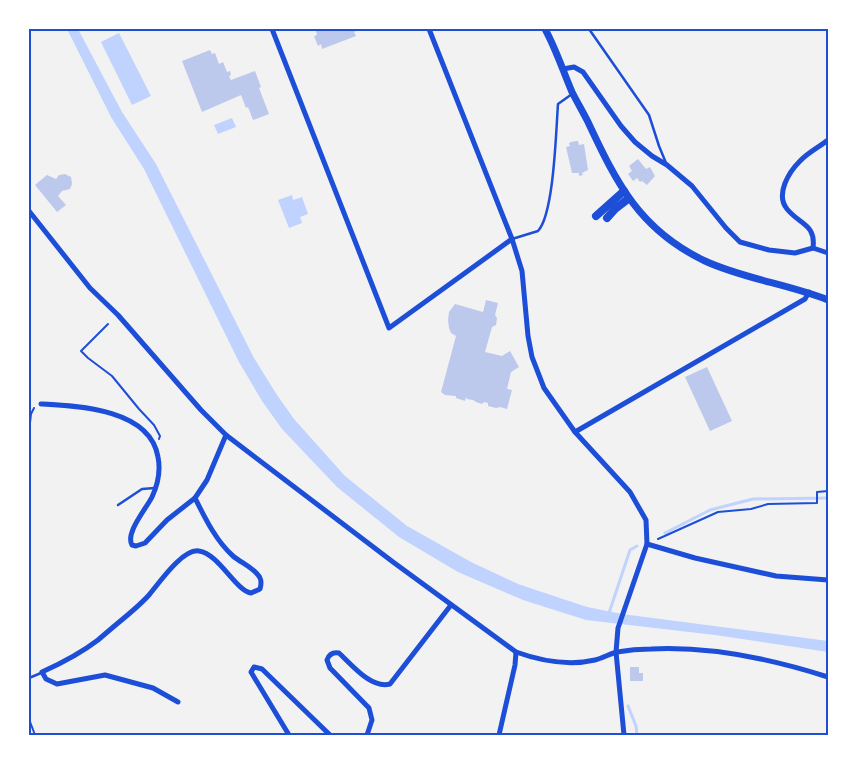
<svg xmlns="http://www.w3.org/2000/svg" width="857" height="764" font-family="'Sofia Sans Condensed',sans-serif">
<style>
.water{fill:#bfd3fe}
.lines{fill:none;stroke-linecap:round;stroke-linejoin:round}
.stream{stroke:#bfd3fe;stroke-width:3}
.building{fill:#bdc9ec}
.path{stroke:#1d4ed8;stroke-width:2}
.service{stroke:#1d4ed8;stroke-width:2.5}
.minor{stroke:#1d4ed8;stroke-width:5}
.secondary{stroke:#1d4ed8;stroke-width:7}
.primary{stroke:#1d4ed8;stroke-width:8}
.neatline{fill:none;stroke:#1d4ed8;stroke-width:2}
</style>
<rect width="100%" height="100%" fill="#f2f2f2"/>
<g class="water">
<polygon points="67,29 78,29 122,112 156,164 254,358 277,395 294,419 345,476 407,526 471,562 518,584 587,607 622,614 828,641 828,652 715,635 586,620 523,600 458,572 399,537 337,487 282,429 262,401 239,362 144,169 111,117"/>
<polygon points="119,33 151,96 132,105 101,42"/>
<polygon points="232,118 236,127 218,134 214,125"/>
<polygon points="292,195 293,200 302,197 308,214 300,217 302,223 289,228 278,200"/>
</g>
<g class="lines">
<g class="stream">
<polyline points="665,533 710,510 753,499 828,498"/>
<polyline points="609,613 630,550 637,546"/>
<polyline points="628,706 636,726 637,735"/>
</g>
</g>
<g class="building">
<polygon points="321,29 361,29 354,32 356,36 322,49 321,44 318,46 314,36 317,35 316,31"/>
<polygon points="210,50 212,54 215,53 219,64 223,62 227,72 230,71 231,75 229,76 231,80 255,71 261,87 259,88 269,114 253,120 248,107 246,108 241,95 202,112 182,61"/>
<polygon points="576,141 578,141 579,145 584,144 588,170 582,173 583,175 579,176 579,173 572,173 566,147 570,146 569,143 571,142"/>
<polygon points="638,159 646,169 650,167 655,176 647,185 642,181 640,182 637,178 633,181 628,174 632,171 629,166"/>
<polygon points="65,174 71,177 72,184 70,189 62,191 58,196 66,205 57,212 35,185 47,175 56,179 59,175"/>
<polygon points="486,300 498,303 495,315 497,318 496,325 492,327 485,352 502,356 510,351 519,367 511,372 507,389 512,390 507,409 500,407 496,408 488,406 488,403 484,402 482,404 476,402 473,400 467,399 466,397 465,401 456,398 456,396 445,395 441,392 456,336 451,333 449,328 448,320 449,312 455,304 483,312"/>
<polygon points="707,367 732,421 710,431 685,377"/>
<polygon points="630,667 639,667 639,673 643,673 643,681 630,681"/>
</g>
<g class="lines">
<g class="path">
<polyline points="108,324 81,351 88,358 112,376 139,409 154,425 160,436 159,439"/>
<polyline points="29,432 31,414 34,408"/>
<polyline points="658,539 718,512 751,509 768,504 817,503 817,492 828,491"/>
<polyline points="29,719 35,735"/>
</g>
<g class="service">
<polyline points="589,29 649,115 659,146 666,163"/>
<path d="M512,239l26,-8c16,-17 18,-100 20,-127l14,-10"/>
<polyline points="118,505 142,489 155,488"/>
<polyline points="29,678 41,673"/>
</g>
<g class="minor">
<polyline points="272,29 389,328 512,239"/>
<polyline points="429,29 512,239 522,271 528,336 532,357 544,388 575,432 630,492 646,520 647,544 618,628 616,652 624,735"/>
<path d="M563,69l11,-2 9,5 38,54 14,16 17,14 15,9 25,21 34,42 14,14 29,8 26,3 18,-5c3,-24 -13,-23 -26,-39 -12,-15 2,-37 13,-48 7,-8 19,-14 28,-21"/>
<path d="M29,211l61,77 28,27 83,95 25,25 167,127 123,90c25,9 53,14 79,8 8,-2 14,-6 22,-8 11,-2 23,-3 34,-3 60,-3 121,10 177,28"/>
<polyline points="813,248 828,253"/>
<path d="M41,404c38,2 109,5 117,53 3,15 0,27 -6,40 -6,12 -27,36 -20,48l4,1 9,-3 22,-23 28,-22"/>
<polyline points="575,432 805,299 809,292"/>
<polyline points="647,544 695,558 776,576 828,580"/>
<path d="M178,702l-25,-14 -48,-13 -48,9 -11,-5 -4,-7c20,-9 39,-19 56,-32 7,-6 14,-12 20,-17 11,-9 22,-18 31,-28 10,-12 34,-47 50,-44 20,3 36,39 52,42l9,-4c1,-4 2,-7 0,-11 -5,-10 -19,-15 -27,-22 -17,-15 -28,-38 -38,-58l12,-18 19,-45"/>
<polyline points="289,735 251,672 254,667 262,669 330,735"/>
<path d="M367,735l5,-15 -3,-12 -39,-40 -3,-8c2,-6 6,-8 12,-7 13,12 32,36 51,31l61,-79"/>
<polyline points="499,735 515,665 516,652"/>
</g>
<path class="secondary" d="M545,29c11,20 18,42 27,63 5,10 11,20 16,30 29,62 52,108 117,139 39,18 83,23 123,39"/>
<g class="primary">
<polyline points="596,216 624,191"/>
<polyline points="607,218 615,209 628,199"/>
</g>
</g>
<rect width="857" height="764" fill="none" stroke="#ffffff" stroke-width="60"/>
<rect x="30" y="30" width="797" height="704" class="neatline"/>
</svg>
